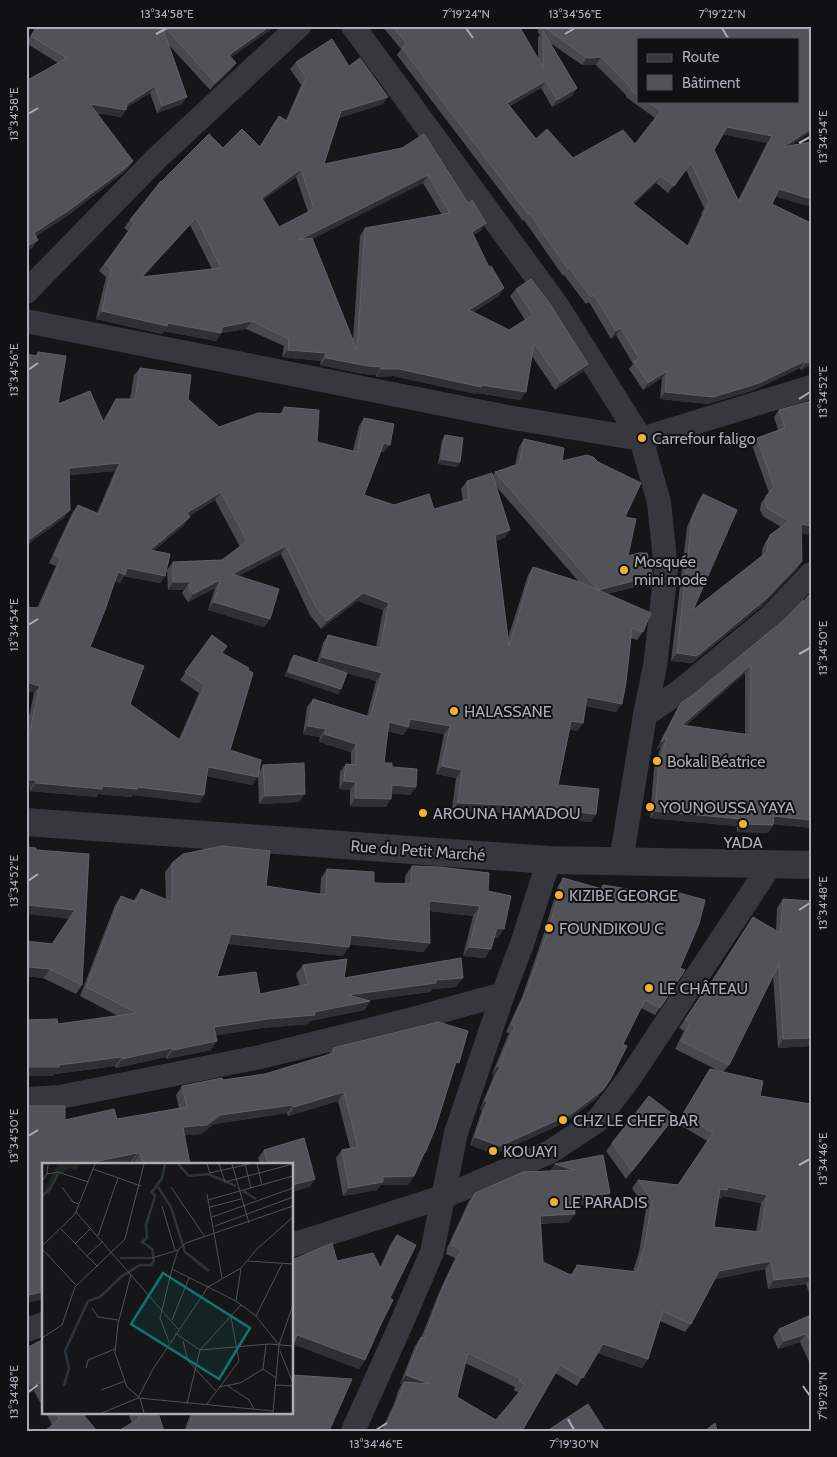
<svg xmlns="http://www.w3.org/2000/svg" width="837" height="1457" font-family="Cabin,sans-serif">
<style>
.lines{fill:none;stroke-linecap:round;stroke-linejoin:round}
.minor{stroke:#37383d;stroke-width:24}
.tertiary{stroke:#37383d;stroke-width:28}
.wall{fill:#47494d;fill-rule:evenodd}
.shaded-wall{fill:#2f3033}
.building{fill:#525359;stroke:#5f6168;fill-rule:evenodd}
.ticks{fill:none;stroke:#a8adb8;stroke-width:2}
.poi-dot{fill:#f2b134;stroke:#111113;stroke-width:2}
.labels{text-anchor:middle;stroke-width:4;stroke-linejoin:round;paint-order:stroke}
.poi-label{font-size:16px;fill:#a8adb8;stroke:#111113;text-anchor:start}
.street-label{font-size:16px;fill:#a8adb8;stroke:#111113}
.inset-river{fill:none;stroke:#2c353c;stroke-width:2.5}
.inset-road{fill:none;stroke:#505258;stroke-width:1}
.view{fill:#0f766e;fill-opacity:0.15;stroke:#0f766e;stroke-width:2.5}
.inset-edge{fill:none;stroke:#a8adb8;stroke-width:2.5}
.neatline{fill:none;stroke:#a8adb8;stroke-width:2}
.ticks-label{font-size:12px;text-anchor:middle;fill:#a8adb8}
</style>
<rect width="100%" height="100%" fill="#161618"/>
<g class="lines">
<g class="minor">
<polyline points="353,26 556,304 641,439 659,502 666,570 655,666 645,715 621,861"/>
<polyline points="26,292 156,159 299,26"/>
<polyline points="26,321 508,417 641,439 811,387"/>
<polyline points="645,715 680,691 771,616 811,574"/>
<polyline points="26,1099 60,1097 260,1057 409,1020 503,994"/>
<polyline points="292,1245 443,1197 550,1152 597,1121 631,1076 771,864"/>
<polyline points="26,1330 44,1324"/>
<polyline points="353,1431 402,1322 432,1252 456,1133 503,994 522,944 549,860"/>
</g>
<polyline class="tertiary" points="26,822 549,860 811,865"/>
</g>
<g class="wall">
<polygon points="37,26 276,26 231,57 231,70 210,90 167,43 182,104 157,113 150,93 126,108 121,117 96,113 128,168 123,173 67,216 36,236 33,247 26,251 26,81 58,63 26,43"/>
<path d="M382,26h137l19,33v-21l2,-3 -2,-2v-7h273l-20,119 20,-3v65l-35,-11 -4,8 39,161 -10,5 -1,-2 -46,22 -46,14 -48,-5 2,-21 -19,12 -14,-21 4,-5 -17,-29 -5,4 -22,-37 -3,2 -22,-29 -1,1 -39,-56 -1,1 -126,-166 4,-6zM638,39l160,62h-160zM549,42l33,23h14l30,30v2l29,21 -20,26 -62,14 -37,-19 -26,-33 31,-18 11,19 20,-11 5,-8zM723,134l44,9 -29,57 -24,-50zM686,170l18,38 -3,6h1l-15,32 -53,-42 22,-21 12,10z"/>
<path d="M296,62l53,4 34,38 -44,14 -15,46 78,-16 66,55 18,20 -6,8 -7,4 26,61 -26,16 36,18 16,-10 -15,-24 6,-7 72,75 -6,8 -27,18 -23,-34 -11,44 -44,-7 -1,1 -83,-18 -17,1v-2l-13,-1 -43,-9 1,-4 -39,-4 2,-11 -38,-17 -25,4 -5,8 -52,-10 -2,3 -66,-15 10,-42 -7,-6 29,-40 -4,-3 6,-8 31,-38 62,-34 37,-2 19,-30 7,4 15,-35 -11,-16zM296,177l12,35 -29,15 -16,-27zM423,183l19,32 -77,13 -5,8 -7,104 -41,-101zM190,225l22,44 -69,8z"/>
<path d="M38,352l20,52 45,17 8,-14 5,-8h14l4,-24 6,-7 48,31 31,28 61,-13 4,-7 33,35 36,9 6,-25 5,-8 20,34h-4l-16,43 30,10 40,4 29,-8 -2,-12 6,-8 26,-5 2,-4 20,-7 4,-18 5,-8 38,22 63,56 3,39 25,20 -6,8 -40,10 36,38 -6,8 -6,-2 -15,74 -30,-6 -3,17 -6,8 -7,-2 -12,56 38,29 -5,8 -93,-9 -46,-3 4,-32 -20,-4 8,-40 -36,-6 -5,7 -15,-4 -4,32 8,4 24,20 -6,8 -19,-2 -5,14 -36,-1v-16l-11,-1 1,-17 6,-8h5v-12l-32,-10 1,-5 -17,-3 4,-27 6,-8 54,17 9,-35 -30,-8 -8,21 -53,-18 6,-17 3,-4 23,8 6,-20 5,-8 48,12 7,-37 -26,-9 -36,28 -11,-14 -29,-61 -43,22 32,43 -6,8 -56,-17 7,-22 -27,14 -6,-9 2,-3h-16l-1,-20 6,-8 49,-2 18,-13 -25,-47 -26,16 -5,9 -31,26 12,25 -5,7 -36,-7 -4,7 -5,-2 -25,66 40,57 49,35 20,-46 -19,-13 32,-45 10,18 26,17 -18,80 29,22 4,-7 36,37 -40,2 -1,-28 -6,9 -45,-9 -3,19 -5,8 -66,-8 -2,2 -33,-3 -1,3 -67,-6v-3h-4v-58l8,-37 3,-85 19,-42 -7,-3 23,-50 6,-8 19,8 18,-42 -46,4 -5,43 -28,-163zM496,486l83,96 -46,-15 -5,8 -20,63 -12,-97 8,-3 6,-8z"/>
<polygon points="811,401 811,535 801,533 802,561 797,569 762,606 692,663 671,661 687,527 698,502 703,494 693,610 762,556 762,550 765,543 770,535 781,527 763,516 760,510 761,503 769,493 752,445 757,438 778,430 774,417 779,410"/>
<polygon points="445,435 460,462 457,467 438,464 442,440"/>
<path d="M811,593v235l-38,-4v1l-5,8 -31,-1v-6l-87,-8 4,-49 7,-23 -5,4 20,-39 5,-8 13,-9 91,-75 18,-17zM745,673v61l-60,-8z"/>
<polygon points="36,850 89,854 82,985 76,994 43,978 27,976 26,941 52,944 69,919"/>
<polygon points="172,863 266,886 320,894 321,878 327,869 374,883 405,884 405,876 412,866 488,891 498,938 494,938 485,958 463,956 473,916 429,911 430,943 423,952 349,944 343,956 228,944 217,977 260,994 300,986 296,974 303,965 344,978 456,987 432,989 430,992 368,1000 370,1001 364,1010 310,1021 308,1024 262,1028 216,1035 211,1050 166,1059 166,1057 116,1068 115,1066 54,1074 53,1076 58,1024 118,1016 80,996 115,905 121,896 133,901 141,889 166,899 165,872"/>
<polygon points="563,878 600,889 603,885 668,896 672,891 680,968 685,970 655,1015 641,1008 597,1098 566,1122 495,1154 470,1145 482,1110 480,1109 494,1075 492,1074 509,1033 506,1032 522,997 543,936 558,886"/>
<path d="M783,899l28,2v145l-33,2 -5,-73 -44,90 -6,7 37,24 51,8v195l-5,-15 -38,5 -3,-20 -50,10 -24,45 -6,8 -25,-11 -12,38 -6,9 -45,-15 -20,33 -22,-13 -33,58h-141l13,-27 4,-13 4,-7h-2l15,-38 6,-9v1l17,-43 17,-37 -9,-4 1,-6 22,-47 6,-8 75,-22 5,-7 55,29 -6,8 -29,5v8l-6,8 -28,2 2,38 27,13 7,-10 56,6 6,-19 7,-43 -14,-21 6,-8 40,5 29,-44 -30,-18 33,-54 9,2 -44,-22 9,-18 -5,-3 25,-37 7,-8 42,-66 23,13 1,-22zM723,1196l38,7 -5,29 -42,-5 4,-29 3,1zM465,1363l50,24 -1,3 5,3 -23,27 -39,-23z"/>
<polygon points="333,1048 454,1069 425,1153 422,1158 414,1176 408,1185 381,1185 377,1190 343,1196 336,1158 342,1150 350,1148 338,1101 288,1116 287,1113 214,1124 201,1134 184,1135 190,1164 135,1164 134,1162 132,1163 131,1161 44,1164 44,1299 26,1303 26,1106 65,1120 117,1119 179,1108 176,1095 182,1086 265,1074 329,1054"/>
<polygon points="669,1124 626,1179 606,1151 612,1143"/>
<polygon points="304,1138 315,1179 309,1187 292,1192 292,1164 260,1164 258,1158 264,1150"/>
<polygon points="397,1235 390,1298 380,1326 365,1360 359,1369 293,1344 337,1261 380,1267 391,1243"/>
<polygon points="811,1315 811,1366 800,1342 778,1349 773,1337 779,1329"/>
<polygon points="44,1339 44,1409 34,1391 26,1394 26,1348"/>
<polygon points="46,1413 82,1413 52,1425"/>
<polygon points="128,1413 158,1413 132,1423"/>
<polygon points="191,1413 292,1413 329,1431 184,1431"/>
</g>
<g class="shaded-wall">
<polygon points="270,26 276,26 224,62 229,55"/>
<polygon points="601,57 596,65 582,65 587,58"/>
<polygon points="236,63 231,70 210,90 215,83"/>
<polygon points="546,81 541,88 502,110 507,103"/>
<polygon points="155,86 150,93 124,109 126,110 121,117 85,111 90,104 127,104"/>
<polygon points="577,88 572,96 552,107 557,100"/>
<polygon points="187,97 182,104 157,113 162,106"/>
<polygon points="388,97 383,104 336,119 341,111"/>
<polygon points="727,127 772,136 767,143 722,134"/>
<polygon points="811,129 811,132 778,154 783,147"/>
<polygon points="133,161 128,168 123,173 67,216 29,240 34,233"/>
<polygon points="301,169 296,177 256,205 262,198"/>
<polygon points="428,175 423,183 294,248 299,240"/>
<polygon points="661,176 656,183 627,210 632,203"/>
<polygon points="779,189 811,199 811,207 774,196"/>
<polygon points="196,218 190,225 135,284 141,277"/>
<polygon points="486,223 480,231 466,239 472,232"/>
<polygon points="38,240 33,247 26,251 26,247"/>
<polygon points="504,288 499,296 464,318 469,310"/>
<polygon points="102,311 168,323 222,327 252,321 246,329 221,333 216,341 164,331 162,334 96,319"/>
<polygon points="621,328 616,335 611,339 616,331"/>
<polygon points="288,350 326,353 321,361 282,357"/>
<polygon points="326,358 381,367 376,375 363,374 320,365"/>
<polygon points="805,361 800,368 754,390 708,404 660,399 665,392"/>
<polygon points="811,361 811,365 801,370 806,363"/>
<polygon points="588,364 582,372 555,390 561,382"/>
<polygon points="381,369 399,369 481,385 526,392 521,400 477,393 476,394 393,376 376,377"/>
<polygon points="667,371 662,378 643,390 648,383"/>
<polygon points="384,443 390,445 384,452 378,451"/>
<polygon points="441,459 460,462 457,467 438,464"/>
<polygon points="120,463 115,471 63,476 69,468"/>
<polygon points="221,492 215,500 182,521 187,513"/>
<polygon points="70,510 64,518 26,546 26,542"/>
<polygon points="190,517 184,525 145,558 150,550"/>
<polygon points="801,524 811,526 811,535 796,532"/>
<polygon points="510,530 504,538 490,543 495,535"/>
<polygon points="286,546 281,554 226,582 232,574"/>
<polygon points="802,561 797,569 762,606 692,663 671,661 677,653"/>
<polygon points="127,568 165,576 160,583 124,576 120,583 112,580 118,572"/>
<polygon points="653,576 647,584 593,597 598,590"/>
<polygon points="220,580 215,588 188,602 193,594"/>
<polygon points="173,582 192,582 188,585 184,590 168,590"/>
<polygon points="363,593 389,603 383,610 357,601 321,629 327,621"/>
<polygon points="214,602 270,619 264,627 208,610"/>
<polygon points="322,657 382,673 376,681 317,665"/>
<polygon points="751,665 745,673 676,733 682,725"/>
<polygon points="288,672 341,689 338,694 285,676"/>
<polygon points="26,682 40,686 34,693 26,691"/>
<polygon points="587,697 622,704 616,712 582,705"/>
<polygon points="410,719 450,726 444,734 408,728 403,735 383,730 389,722"/>
<polygon points="571,721 583,723 577,731 566,729"/>
<polygon points="308,726 326,729 320,737 303,734"/>
<polygon points="324,734 356,744 351,752 319,742"/>
<polygon points="667,738 661,746 656,750 661,742"/>
<polygon points="442,766 462,770 456,778 436,774"/>
<polygon points="208,767 258,777 252,785 202,775"/>
<polygon points="26,780 36,780 30,788 26,788"/>
<polygon points="344,781 356,782 350,790 339,789"/>
<polygon points="36,783 102,786 137,787 204,795 199,803 133,795 131,797 98,794 97,797 30,791"/>
<polygon points="392,785 416,787 410,795 386,793"/>
<polygon points="305,794 299,802 259,804 265,796"/>
<polygon points="355,798 391,799 386,807 350,806"/>
<polygon points="458,803 504,805 596,814 591,822 498,813 452,810"/>
<polygon points="655,811 742,819 737,826 650,818"/>
<polygon points="774,816 811,820 811,828 768,823"/>
<polygon points="742,824 773,825 768,833 737,832"/>
<polygon points="429,901 480,906 473,916 423,910"/>
<polygon points="26,905 75,910 69,919 26,914"/>
<polygon points="497,928 504,929 498,938 491,937"/>
<polygon points="231,934 349,947 343,956 224,943"/>
<polygon points="351,935 430,943 423,952 345,944"/>
<polygon points="469,947 491,949 485,958 463,956"/>
<polygon points="28,967 50,969 43,978 26,976"/>
<polygon points="463,978 456,987 432,989 430,992 342,1004 348,995 436,980"/>
<polygon points="370,1001 364,1010 310,1021 308,1024 262,1028 208,1037 214,1027 314,1012"/>
<polygon points="811,1038 811,1046 778,1048 783,1039"/>
<polygon points="217,1041 211,1050 166,1059 173,1050"/>
<polygon points="172,1048 166,1057 116,1068 122,1059"/>
<polygon points="122,1057 115,1066 54,1074 53,1076 26,1076 26,1067 59,1065"/>
<polygon points="498,1066 500,1067 494,1075 492,1074"/>
<polygon points="610,1080 597,1098 566,1122 495,1154 470,1145 475,1137"/>
<polygon points="344,1092 338,1101 288,1116 294,1107"/>
<polygon points="485,1101 487,1102 482,1110 480,1109"/>
<polygon points="293,1105 287,1113 214,1124 201,1134 177,1136 183,1127 220,1115"/>
<polygon points="137,1153 131,1161 117,1164 84,1164"/>
<polygon points="140,1153 134,1162 132,1163 138,1154"/>
<polygon points="555,1164 574,1170 549,1172"/>
<polygon points="414,1176 408,1185 381,1185 377,1190 343,1196 349,1188 383,1177"/>
<polygon points="315,1179 309,1187 292,1192 292,1185"/>
<polygon points="728,1187 767,1195 761,1203 723,1196 721,1199 714,1197 720,1189"/>
<polygon points="610,1193 604,1201 568,1208 574,1199"/>
<polygon points="575,1214 569,1222 534,1224 540,1216"/>
<polygon points="771,1261 765,1269 713,1280 719,1271"/>
<polygon points="811,1276 811,1278 806,1284 768,1289 774,1280"/>
<polygon points="44,1291 44,1299 26,1303 26,1296"/>
<polygon points="806,1334 800,1342 778,1349 784,1341"/>
<polygon points="297,1335 365,1360 359,1369 292,1344"/>
<polygon points="603,1344 648,1359 642,1368 597,1353"/>
<polygon points="406,1375 430,1384 404,1382 402,1384 400,1384"/>
<polygon points="40,1383 34,1391 26,1394 26,1388"/>
</g>
<g class="building">
<polygon points="37,26 162,26 187,97 162,106 155,86 127,104 126,110 90,104 133,161 128,166 72,208 34,233 38,240 26,247 26,81 67,58 31,36"/>
<polygon points="164,26 270,26 229,55 236,63 215,83"/>
<path d="M393,26h126l24,41v-36l34,57 -20,12 -11,-19 -39,22 29,36 11,-10 26,29 50,-28 12,14 26,-33 -14,-10h151v-62h-160v56l-7,-5v-2l-30,-31 -14,1 -44,-32h268v103l-28,18 28,-5v57l-32,-10 -7,15 39,19v138l-5,2 -1,-2 -46,22 -46,14 -48,-5 2,-21 -19,12 -14,-21 5,-4 -18,-30 -5,3 -22,-36 -3,2 -22,-29 -1,1 -39,-56 -1,1 -126,-166 5,-4zM727,127l45,9 -33,66 -25,-52zM691,163l18,38 -3,6h1l-18,40 -57,-44 29,-27 13,10z"/>
<path d="M332,39l17,27 11,-8 28,39 -47,14 -17,53 78,-16 22,-14 44,69 4,-3 14,23 -14,9 17,35 2,-1 13,22 -35,22 40,20 24,-15 -17,-26 15,-10 19,25 38,60 -27,18 -27,-39 -8,49 -45,-7v2l-82,-18h-18v-2l-13,-1 -42,-8v-5l-38,-3 1,-11 -37,-18 -30,6 -1,6 -53,-10 -1,3 -65,-15 9,-42 -6,-5 29,-40 -4,-4 31,-39v1l48,-48 14,14 19,-19 18,18 19,-31 8,5 19,-43 -10,-16zM301,169l13,40 -35,18 -17,-29zM428,175l22,38 -85,15 -8,122 -45,-112 -13,2zM196,218l25,50 -80,9z"/>
<polygon points="38,352 66,356 58,404 90,391 104,423 116,399 135,399 140,368 191,375 188,399 219,427 258,413 284,414 284,407 319,410 317,442 357,452 364,418 394,424 390,445 384,443 364,495 394,505 429,494 434,509 469,499 467,481 492,473 510,530 495,535 509,646 533,567 580,582 651,613 643,632 632,628 626,682 622,704 587,697 583,723 571,721 558,785 599,789 596,814 504,805 458,803 462,770 442,766 450,726 410,719 408,727 389,722 384,763 392,763 392,767 417,769 416,787 392,785 391,799 355,798 356,782 344,781 346,764 356,765 356,744 324,734 326,729 308,726 313,699 370,717 382,673 322,657 328,635 380,648 389,603 363,593 327,621 316,607 286,546 232,574 279,589 270,619 214,602 220,580 193,594 188,585 192,582 173,582 173,562 222,560 247,541 221,492 187,513 190,517 150,550 170,554 165,576 127,568 125,575 118,572 105,610 90,647 144,666 130,704 180,740 205,685 185,672 212,635 227,646 222,653 249,668 248,670 253,673 230,750 261,760 258,777 208,767 204,795 137,787 137,789 102,786 102,789 36,783 36,780 26,780 26,744 27,744 40,686 26,682 26,607 40,608 61,558 54,555 78,505 99,514 120,463 69,468 70,510 26,542 26,354 38,356"/>
<polygon points="811,401 811,526 801,524 802,561 767,598 697,656 677,653 692,519 703,494 737,510 693,610 767,552 767,542 770,535 789,521 768,509 765,502 766,496 774,487 757,438 785,428 779,410"/>
<polygon points="445,435 463,438 460,462 441,459"/>
<polygon points="524,439 564,448 562,461 587,455 593,457 598,462 641,483 625,517 636,519 628,556 639,553 647,553 653,576 598,590 495,472 519,464"/>
<path d="M811,593v227l-37,-4 -1,9 -31,-1v-5l-87,-8 4,-50 8,-23 -6,4 20,-39 13,-9 91,-75 18,-19v2zM751,665l-1,70 -68,-10z"/>
<polygon points="294,655 347,673 341,689 288,672"/>
<polygon points="304,763 305,794 265,796 263,765"/>
<polygon points="222,846 270,851 266,886 326,895 327,869 374,872 374,883 411,884 412,866 440,867 489,873 488,891 511,896 504,929 497,928 491,949 469,947 480,906 429,901 430,943 351,935 349,947 231,934 217,977 256,972 260,994 308,984 303,965 347,959 344,978 461,958 463,978 436,980 436,983 348,995 370,1001 314,1012 315,1015 268,1019 214,1027 217,1041 173,1050 172,1048 122,1059 122,1057 59,1065 59,1067 26,1067 26,1020 57,1019 58,1024 137,1013 86,987 121,896 136,902 141,889 172,902 172,863 183,854"/>
<polygon points="26,847 36,848 36,850 89,854 82,985 50,969 28,967 26,983 26,941 52,944 75,910 26,905"/>
<polygon points="563,878 602,889 603,885 670,896 672,891 705,900 699,924 680,968 685,970 660,1008 645,1000 623,1044 627,1046 610,1080 603,1090 571,1114 500,1146 475,1137 487,1102 485,1101 500,1067 498,1066 515,1026 511,1024 527,990 549,928"/>
<polygon points="783,899 811,901 811,1038 783,1039 779,964 729,1065 681,1041 690,1022 685,1020 710,982 711,983 753,917 780,933"/>
<polygon points="438,1022 468,1031 459,1063 456,1062 435,1129 425,1153 424,1153 414,1176 383,1177 383,1182 349,1188 342,1150 358,1147 344,1092 294,1107 293,1105 220,1115 207,1125 183,1127 190,1164 143,1164 140,1153 138,1154 137,1153 84,1164 44,1164 44,1291 26,1296 26,1106 65,1106 65,1120 114,1109 117,1119 187,1107 182,1086 222,1078 223,1080 265,1074 334,1053 333,1048"/>
<path d="M710,1069l53,12 -3,15 51,8v172l-37,4 -3,-19 -52,10 -28,53 -28,-13 -15,48 -45,-15 -20,34 -23,-13 -38,66h-139l17,-35 4,-14 26,2 -24,-9 15,-38 3,2 19,-53 18,-36 -9,-5 1,-6 22,-46 48,-21 51,-2 -19,-6 48,-9 7,38 -36,6 1,15 -35,2 3,46 30,14 4,-11 60,7 8,-29 7,-42 -14,-21 40,5 35,-52 -30,-19zM728,1187l39,8 -6,37 -47,-5 6,-38 7,1zM468,1353l53,26 -2,2 6,4 -29,35 -39,-23z"/>
<polygon points="649,1096 675,1116 632,1171 612,1143"/>
<polygon points="304,1138 315,1179 292,1185 292,1164 268,1164 264,1150"/>
<polygon points="397,1235 416,1245 390,1298 393,1300 380,1326 365,1360 297,1335 292,1347 292,1260 332,1243 337,1261 373,1253 381,1269"/>
<polygon points="811,1315 811,1344 806,1334 784,1341 779,1329"/>
<polygon points="44,1339 44,1390 40,1383 26,1388 26,1348"/>
<polygon points="292,1375 352,1379 329,1431 187,1431 193,1413 292,1413"/>
<polygon points="588,1404 605,1431 547,1431"/>
<polygon points="56,1413 82,1413 97,1431 45,1431 59,1419"/>
<polygon points="137,1413 158,1413 164,1431 118,1431 139,1419"/>
<polygon points="715,1423 717,1431 705,1431"/>
</g>
<path class="ticks" d="M466,28l7,10M722,28l6,10M156,34l11,-6M565,34l10,-6M28,114l10,-6M799,143l11,-6M28,370l10,-7M799,399l11,-7M28,625l10,-6M799,654l11,-6M28,881l10,-7M799,910l11,-7M28,1136l10,-6M799,1165l11,-6M803,1386l7,10M28,1392l10,-7M568,1419l6,11M376,1430l11,-7"/>
<g class="poi-dot">
<circle cx="642" cy="438" r="5"/>
<circle cx="624" cy="570" r="5"/>
<circle cx="454" cy="711" r="5"/>
<circle cx="657" cy="761" r="5"/>
<circle cx="650" cy="807" r="5"/>
<circle cx="423" cy="813" r="5"/>
<circle cx="743" cy="824" r="5"/>
<circle cx="559" cy="895" r="5"/>
<circle cx="549" cy="928" r="5"/>
<circle cx="649" cy="988" r="5"/>
<circle cx="563" cy="1120" r="5"/>
<circle cx="493" cy="1151" r="5"/>
<circle cx="554" cy="1202" r="5"/>
</g>
<g class="labels">
<g class="poi-label">
<text x="652" y="444">Carrefour faligo</text>
<text x="634" y="567">Mosquée<tspan x="634" dy="18">mini mode</tspan></text>
<text x="464" y="717">HALASSANE</text>
<text x="667" y="767">Bokali Béatrice</text>
<text x="660" y="813">YOUNOUSSA YAYA</text>
<text x="433" y="819">AROUNA HAMADOU</text>
<text x="743" y="848" text-anchor="middle">YADA</text>
<text x="569" y="901">KIZIBE GEORGE</text>
<text x="559" y="934">FOUNDIKOU C</text>
<text x="659" y="994">LE CHÂTEAU</text>
<text x="573" y="1126">CHZ LE CHEF BAR</text>
<text x="503" y="1157">KOUAYI</text>
<text x="564" y="1208">LE PARADIS</text>
</g>
<g class="street-label">
<text transform="translate(418 850) rotate(4)" y="6">Rue du Petit Marché</text>
</g>
</g>
<g transform="translate(42 1163)">
<rect width="251" height="251" fill="#161618"/>
<path d="M16,1h22l-4,7 -5,-3 -11,6 -11,20 -5,-4z" fill="#1e261f"/>
<path class="inset-river" d="M136,1l11,12 19,-2 28,12M116,24l13,20 14,45 24,19M201,28l13,8M0,33l8,-7 8,-15M22,223l5,-18 -4,-17 23,-50 12,-4 22,-21 18,-11h11l3,-4 -2,-12 -10,-7 5,-4 -1,-13 9,-29 -3,-4 10,-14 3,-14"/>
<path class="inset-road" d="M165,1l3,9 39,-9M177,1l6,18 68,-18M190,1l17,59M203,1l6,24M215,1l5,21M51,6l48,17M5,11l11,-2 30,10M0,18l5,-7 1,-10M20,24l11,15 6,2M129,24l34,50M165,31l15,84M166,37l85,-24M120,43l13,44M168,44l31,-8M34,49l102,117M170,54l81,-29M173,63l78,-29M19,66l37,38M56,73l20,-58M33,81l16,-16M0,83l33,-32 20,-50M0,86l34,36M45,93l16,-15M78,95h32l26,-8M206,98l45,3M89,111l-13,50 -3,29 12,34 12,10M0,126v55M194,138l5,-32M50,145l6,9 20,3M214,153l26,-52M130,157l17,-42M133,170l25,17 69,-6 24,2M0,175l20,-13 13,-38 50,-48 19,-75M141,178l5,20 28,30M127,179l-9,-24 12,-49M224,182l-3,24 13,9M237,182l-23,-29 -20,-15 -64,-32 6,-19 8,-7 107,-37M238,188l13,32M44,205l2,-8 27,-11M234,222l17,1M186,223l21,14 5,9M177,224l21,-4 23,-14M59,227l24,-9M96,235l15,-29 55,-82 33,-19 16,-19 36,-32M98,235l4,15M145,241l13,-54 41,-45M165,241l32,-43 -8,-44M231,249l6,-67 14,-40M60,250l36,-15 135,13"/>
<path class="view" d="M121,110l87,55 -31,51 -88,-55z"/>
<rect width="251" height="251" class="inset-edge"/>
</g>
<rect width="837" height="1457" fill="none" stroke="#111113" stroke-width="55"/>
<rect x="637" y="38" width="162" height="65" fill="#111113" stroke="#4d4f55"/>
<rect x="647" y="54" width="25" height="8" fill="#37383d" stroke="#4d4f55"/>
<text x="682" y="62" font-size="15" fill="#a8adb8">Route</text>
<rect x="647" y="75" width="25" height="15" fill="#525359" stroke="#4d4f55"/>
<text x="682" y="88" font-size="15" fill="#a8adb8">Bâtiment</text>
<rect x="28" y="28" width="782" height="1402" class="neatline"/>
<g class="ticks-label">
<text x="167" y="18">13°34'58"E</text>
<text x="466" y="18">7°19'24"N</text>
<text x="575" y="18">13°34'56"E</text>
<text x="722" y="18">7°19'22"N</text>
<text transform="translate(14 114) rotate(-90)" y="4">13°34'58"E</text>
<text transform="translate(823 137) rotate(-90)" y="4">13°34'54"E</text>
<text transform="translate(14 370) rotate(-90)" y="4">13°34'56"E</text>
<text transform="translate(823 392) rotate(-90)" y="4">13°34'52"E</text>
<text transform="translate(14 625) rotate(-90)" y="4">13°34'54"E</text>
<text transform="translate(823 648) rotate(-90)" y="4">13°34'50"E</text>
<text transform="translate(14 881) rotate(-90)" y="4">13°34'52"E</text>
<text transform="translate(823 903) rotate(-90)" y="4">13°34'48"E</text>
<text transform="translate(14 1136) rotate(-90)" y="4">13°34'50"E</text>
<text transform="translate(823 1159) rotate(-90)" y="4">13°34'46"E</text>
<text transform="translate(14 1392) rotate(-90)" y="4">13°34'48"E</text>
<text transform="translate(823 1396) rotate(-90)" y="4">7°19'28"N</text>
<text x="376" y="1448">13°34'46"E</text>
<text x="574" y="1448">7°19'30"N</text>
</g>
</svg>
